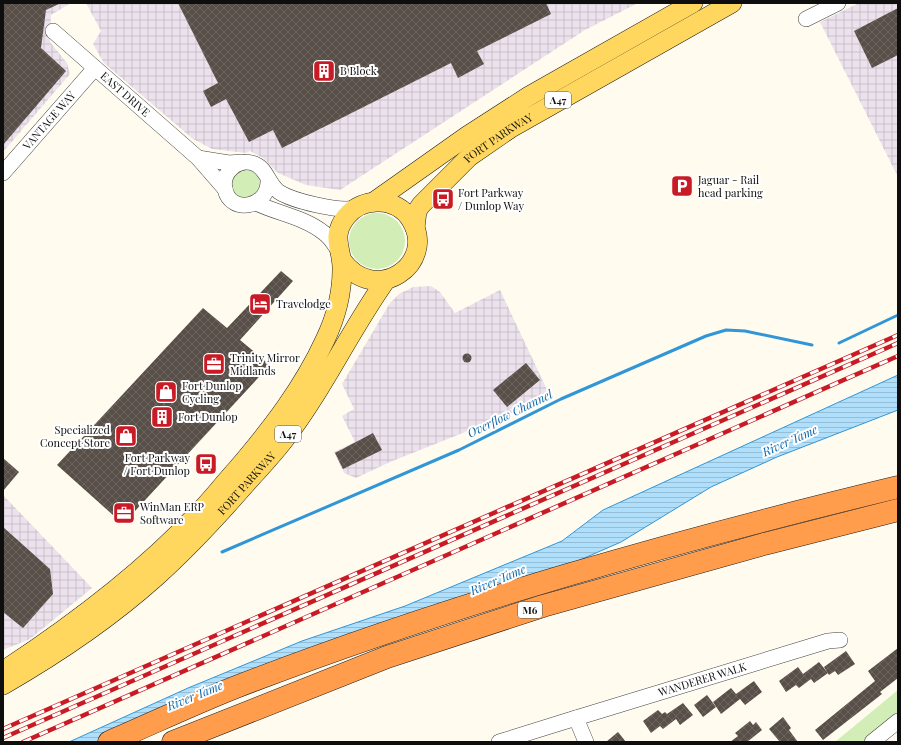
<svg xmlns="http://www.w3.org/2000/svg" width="901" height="745" font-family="'Playfair Display',serif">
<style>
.industrial{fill:url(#industrial-grid)}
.grass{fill:#d2edb5}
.water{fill:url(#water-rules);stroke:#3096d8}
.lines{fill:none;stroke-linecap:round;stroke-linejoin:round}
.stream{stroke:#3096d8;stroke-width:3}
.building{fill:url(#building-cross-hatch)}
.minor-casing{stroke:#414141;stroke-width:16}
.major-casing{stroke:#1f1f1f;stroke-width:20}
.highway-casing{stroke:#1f1f1f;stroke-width:23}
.minor{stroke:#fff;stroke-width:15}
.major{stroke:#ffd75f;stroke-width:19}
.highway{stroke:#ff9d4d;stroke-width:22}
.rail-casing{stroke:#c91b25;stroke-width:4.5}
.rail{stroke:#fff;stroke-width:3;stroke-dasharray:9;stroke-linecap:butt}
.labels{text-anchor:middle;stroke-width:4;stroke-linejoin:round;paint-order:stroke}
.shield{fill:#fff;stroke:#565656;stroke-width:1}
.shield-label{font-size:10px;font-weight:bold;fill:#0e0e0e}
.poi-label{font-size:11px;fill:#0e0e0e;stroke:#fff;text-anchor:start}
.street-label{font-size:11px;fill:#0e0e0e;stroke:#fff}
.water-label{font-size:12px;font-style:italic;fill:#0d67aa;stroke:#fff}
</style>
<defs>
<pattern id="industrial-grid" width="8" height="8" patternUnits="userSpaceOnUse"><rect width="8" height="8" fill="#ece2ed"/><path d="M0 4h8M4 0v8" fill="none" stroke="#c9c1ca"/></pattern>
<pattern id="water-rules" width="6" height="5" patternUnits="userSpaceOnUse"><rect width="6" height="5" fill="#afdffb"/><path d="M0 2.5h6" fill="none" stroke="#95bed6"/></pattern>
<pattern id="building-cross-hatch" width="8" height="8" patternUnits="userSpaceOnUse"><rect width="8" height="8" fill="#584f49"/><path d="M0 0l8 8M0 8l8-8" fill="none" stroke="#6b645f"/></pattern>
</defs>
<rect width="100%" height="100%" fill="#fffcef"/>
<g class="industrial">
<polygon points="3,3 71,3 51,15 50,42 67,63 70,74 3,152"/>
<polygon points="86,3 638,3 585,30 340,190 306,185 278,173 263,158 250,151 246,153 212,149 193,139 104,63 93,44 101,31"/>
<polygon points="859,3 898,3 898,177 820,22"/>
<polygon points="431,286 440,292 455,313 500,290 551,398 390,462 356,478 344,473 334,452 355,442 342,416 354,409 342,384 390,303 399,294 413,287"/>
<polygon points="3,495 92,588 30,639 3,650"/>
</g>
<g class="grass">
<path d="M239,169h15l8,12 -5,13 -13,4c-18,-6 -13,-17 -5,-29z"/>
<circle cx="377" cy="241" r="28"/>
<polygon points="898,690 898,712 862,742 835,742"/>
</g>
<polygon class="water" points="898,375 898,410 777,457 711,487 621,542 493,598 100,742 69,742 188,688 302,641 405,606 562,541 603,510"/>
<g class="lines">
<g class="stream">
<polyline points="839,343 898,315"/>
<polyline points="222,552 459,450 561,399 706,336 726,330 745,331 812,345"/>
</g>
</g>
<g class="building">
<polygon points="3,3 61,3 46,10 41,48 66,71 3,145"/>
<polygon points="178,3 546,3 551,14 477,51 484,64 458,78 451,63 282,148 273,130 249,142 226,99 211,107 203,91 218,83"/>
<polygon points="898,8 898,55 872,68 854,31"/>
<polygon points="281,271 293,281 240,340 270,365 123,524 57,465 203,308 227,328"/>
<circle cx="467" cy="358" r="4.5"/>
<polygon points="526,363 540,380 507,407 493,390"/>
<polygon points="373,433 382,450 343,469 335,453"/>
<polygon points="3,458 19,472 3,491"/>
<polygon points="3,527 50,569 53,594 23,628 3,612"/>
<polygon points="898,648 898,678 880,692 882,694 823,740 815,730 875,681 868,671"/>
<polygon points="846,651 855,664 838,675 835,671 829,675 824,667"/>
<polygon points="819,662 828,673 814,683 811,679 799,688 796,685 786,692 779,681 798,667 803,674"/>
<polygon points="754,681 762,692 745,705 740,699 721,714 713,702 731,688 736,694"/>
<polygon points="707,695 716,707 703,717 694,705"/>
<polygon points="683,703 693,715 680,725 676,719 663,729 660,726 651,733 643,721 658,710 662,714 665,712 667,714"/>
<polygon points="783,717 791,728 789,730 798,742 780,742 769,729"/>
<polygon points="750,721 753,725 756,722 762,730 747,742 730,742 738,736 735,733"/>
<polygon points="618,732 626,742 606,742"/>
</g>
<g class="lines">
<g class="minor-casing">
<g id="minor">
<polyline points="806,19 838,3"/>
<path id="s1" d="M53,31l145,127 27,31"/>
<polyline points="198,158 229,163 242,162"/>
<path id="s2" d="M3,173l92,-105"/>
<path d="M268,179c2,29 -38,36 -43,10 -4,-17 14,-32 30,-25 12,5 13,20 24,28 14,9 60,20 76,16"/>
<path d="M256,203c23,11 48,14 68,30 6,4 10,11 14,17"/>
<path id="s3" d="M576,718l252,-77 12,-1"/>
<polyline points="499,742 576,718 586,742"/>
<polyline points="872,742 898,721"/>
</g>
</g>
<g class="major-casing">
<g id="major">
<polyline points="375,201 467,136 529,96 693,3"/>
<path id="s4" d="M415,228l2,-17 4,-6 48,-48 42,-29 221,-125"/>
<path d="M3,671c70,-46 140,-98 197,-160 13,-13 24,-28 37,-42 34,-40 66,-81 88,-129 11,-23 17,-44 17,-70 1,-20 -12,-33 4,-53 16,-21 51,-20 65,3 27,43 -36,88 -70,39"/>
<path id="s5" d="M3,685c54,-31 106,-66 153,-108 31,-28 60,-59 88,-91 13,-15 28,-30 40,-46 39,-50 65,-108 102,-160"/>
</g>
</g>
<g class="highway-casing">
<g id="highway">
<path d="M109,742c42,-18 84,-38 127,-55 215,-83 438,-146 662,-200"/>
<polyline points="173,742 387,657 543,606 764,544 898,510"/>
</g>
</g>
<use href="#minor" class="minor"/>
<use href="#major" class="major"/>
<use href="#highway" class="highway"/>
<g class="rail-casing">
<g id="rail">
<polyline points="3,729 898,335"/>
<polyline points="3,738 898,343"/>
<polyline points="23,742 898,356"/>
</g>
</g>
<use href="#rail" class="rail"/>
</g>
<defs>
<g id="building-square" transform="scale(1.15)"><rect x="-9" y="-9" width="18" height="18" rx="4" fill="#c91b25" stroke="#fff"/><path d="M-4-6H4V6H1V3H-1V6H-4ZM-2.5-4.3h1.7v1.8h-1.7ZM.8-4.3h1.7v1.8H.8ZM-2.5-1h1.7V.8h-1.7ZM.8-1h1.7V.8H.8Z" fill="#fff"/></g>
<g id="parking-square" transform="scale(1.15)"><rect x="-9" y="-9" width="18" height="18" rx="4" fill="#c91b25" stroke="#fff"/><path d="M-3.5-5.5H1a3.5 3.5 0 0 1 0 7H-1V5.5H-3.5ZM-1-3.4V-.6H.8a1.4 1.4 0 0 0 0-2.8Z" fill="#fff"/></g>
<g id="bus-square" transform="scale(1.15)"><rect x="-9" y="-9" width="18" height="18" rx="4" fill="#c91b25" stroke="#fff"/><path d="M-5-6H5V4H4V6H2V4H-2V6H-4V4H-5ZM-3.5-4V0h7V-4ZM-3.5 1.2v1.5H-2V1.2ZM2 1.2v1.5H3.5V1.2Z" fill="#fff"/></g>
<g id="hotel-square" transform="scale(1.15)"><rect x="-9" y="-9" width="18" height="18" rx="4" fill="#c91b25" stroke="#fff"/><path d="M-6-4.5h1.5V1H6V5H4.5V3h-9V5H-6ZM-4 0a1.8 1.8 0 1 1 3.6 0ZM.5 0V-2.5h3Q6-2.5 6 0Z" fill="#fff"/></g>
<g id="office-square" transform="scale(1.15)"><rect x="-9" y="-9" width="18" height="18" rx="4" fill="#c91b25" stroke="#fff"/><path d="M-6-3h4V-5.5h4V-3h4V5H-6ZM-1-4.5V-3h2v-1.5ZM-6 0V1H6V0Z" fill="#fff"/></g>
<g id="shop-square" transform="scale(1.15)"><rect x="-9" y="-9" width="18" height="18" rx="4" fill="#c91b25" stroke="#fff"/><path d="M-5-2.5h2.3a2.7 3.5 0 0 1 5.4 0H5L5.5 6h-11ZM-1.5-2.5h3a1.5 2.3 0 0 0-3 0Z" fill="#fff"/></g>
</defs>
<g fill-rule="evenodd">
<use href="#building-square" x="324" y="71"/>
<use href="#parking-square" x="682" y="186"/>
<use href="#bus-square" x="443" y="199"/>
<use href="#hotel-square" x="260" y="304"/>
<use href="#office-square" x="214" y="364"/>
<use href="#shop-square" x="166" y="392"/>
<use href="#building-square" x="162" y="417"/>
<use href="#shop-square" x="126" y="436"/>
<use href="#bus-square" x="206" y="464"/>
<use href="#office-square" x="124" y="513"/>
</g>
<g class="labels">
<g class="shield">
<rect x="545" y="92" width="26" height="16" rx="3"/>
<rect x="275" y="426" width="26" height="16" rx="3"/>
<rect x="518" y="602" width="24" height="16" rx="3"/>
</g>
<g class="shield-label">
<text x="558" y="104">A47</text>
<text x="288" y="438">A47</text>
<text x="530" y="614">M6</text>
</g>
<g class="poi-label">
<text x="340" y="75">B Block</text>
<text x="698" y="184">Jaguar - Rail<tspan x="698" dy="13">head parking</tspan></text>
<text x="458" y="197">Fort Parkway<tspan x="458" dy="13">/ Dunlop Way</tspan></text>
<text x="276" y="308">Travelodge</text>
<text x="230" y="362">Trinity Mirror<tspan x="230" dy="13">Midlands</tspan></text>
<text x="182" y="390">Fort Dunlop<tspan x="182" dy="13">Cycling</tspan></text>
<text x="178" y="421">Fort Dunlop</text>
<text x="110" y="434" text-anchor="end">Specialized<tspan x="110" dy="13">Concept Store</tspan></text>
<text x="190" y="462" text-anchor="end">Fort Parkway<tspan x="190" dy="13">/ Fort Dunlop</tspan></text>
<text x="140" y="511">WinMan ERP<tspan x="140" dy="13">Software</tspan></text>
</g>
<g class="street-label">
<text dy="4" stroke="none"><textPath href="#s1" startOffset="96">EAST DRIVE</textPath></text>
<text dy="4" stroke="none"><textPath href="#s2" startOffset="70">VANTAGE WAY</textPath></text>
<text dy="4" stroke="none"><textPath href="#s4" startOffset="127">FORT PARKWAY</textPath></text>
<text dy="4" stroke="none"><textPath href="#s5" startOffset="318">FORT PARKWAY</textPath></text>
<text dy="4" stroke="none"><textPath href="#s3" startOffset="132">WANDERER WALK</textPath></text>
</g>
<g class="water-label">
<text transform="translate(510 414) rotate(-26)" y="4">Overflow Channel</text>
<text transform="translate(790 441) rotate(-24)" y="4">River Tame</text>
<text transform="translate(498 580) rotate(-23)" y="4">River Tame</text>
<text transform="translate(195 696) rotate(-22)" y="4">River Tame</text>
</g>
</g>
<rect width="901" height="745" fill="none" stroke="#0e0e0e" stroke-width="8"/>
</svg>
